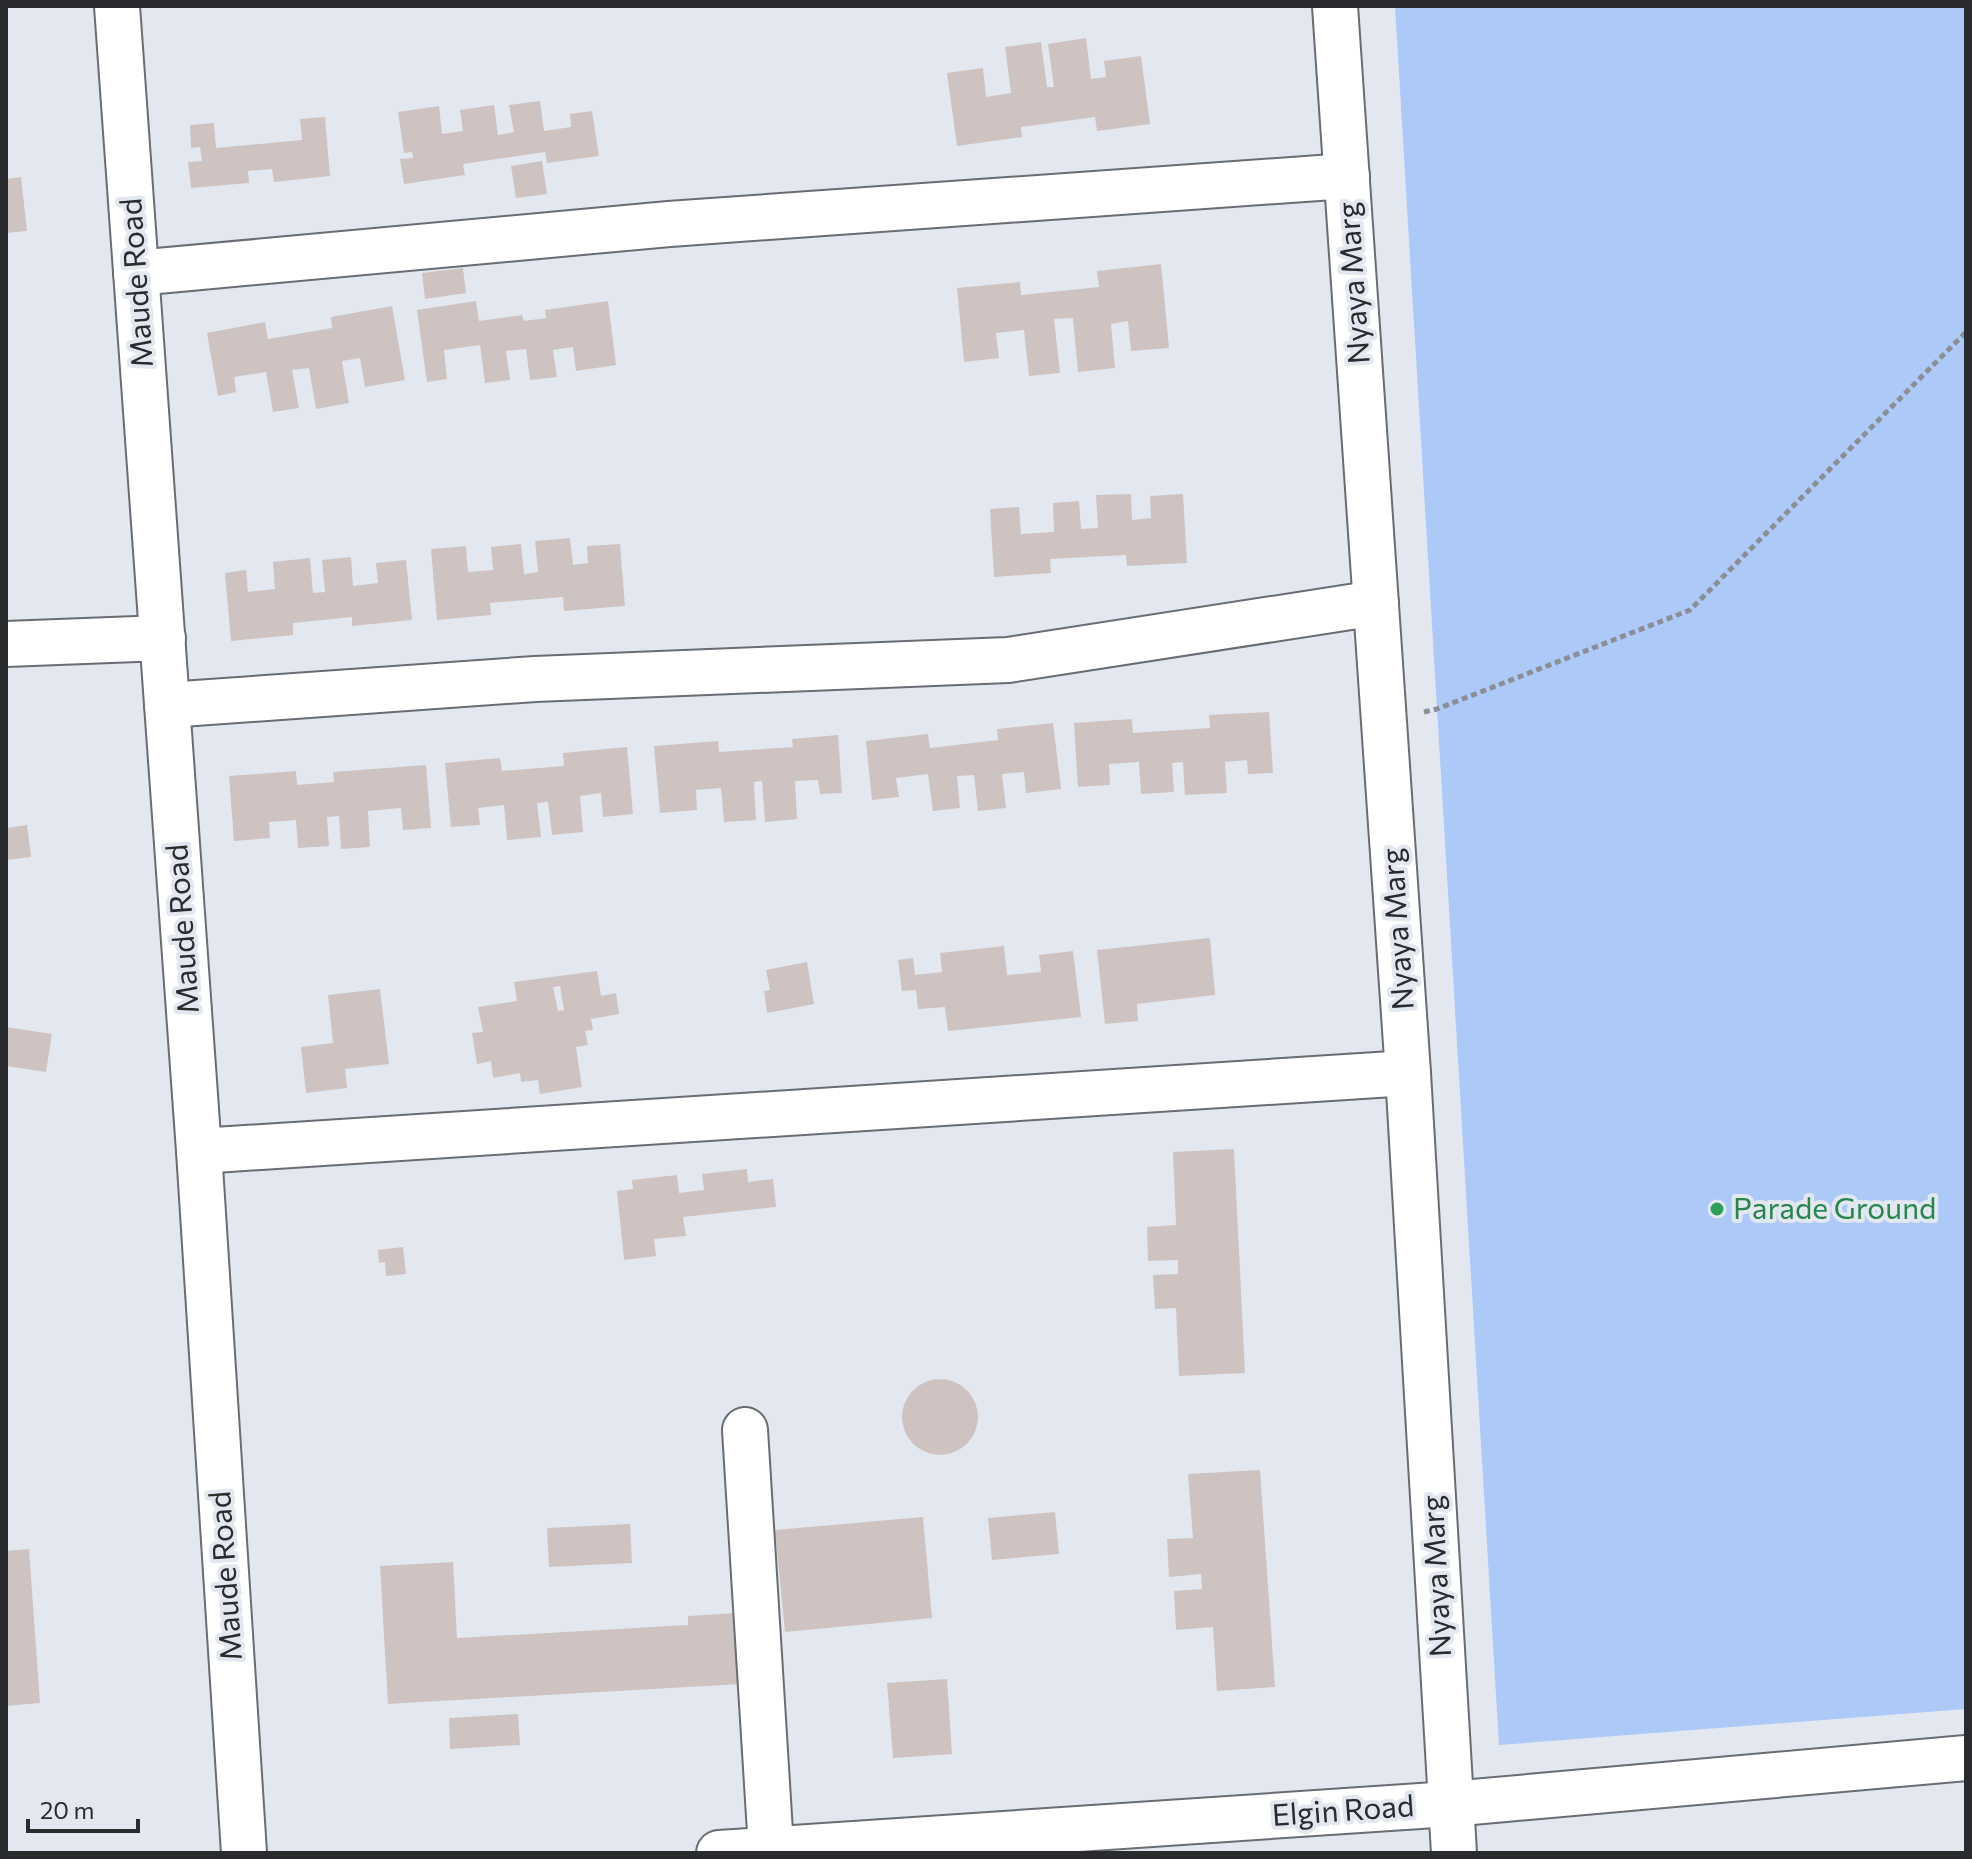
<svg xmlns="http://www.w3.org/2000/svg" width="1972" height="1859" font-family="Commissioner,sans-serif">
<style>
.pitch{fill:#adc9f7}
.building{fill:#cec3c1;fill-rule:evenodd}
.lines{fill:none;stroke-linecap:round;stroke-linejoin:round}
.street-casing{stroke:#686d74;stroke-width:48}
.secondary-casing{stroke:#686d74;stroke-width:48}
.path{stroke:#8b8e94;stroke-width:5;stroke-dasharray:6 4;stroke-linecap:butt}
.street{stroke:#fff;stroke-width:44}
.secondary{stroke:#fff;stroke-width:44}
.leisure-dot{fill:#2e9e5b;stroke:#e3e8f0;stroke-width:3}
.labels{text-anchor:middle;stroke-width:8;stroke-linejoin:round;paint-order:stroke}
.street-label{font-size:30px;fill:#2a2b2e;stroke:#e3e8f0}
.leisure-label{font-size:30px;fill:#27864d;stroke:#e3e8f0;text-anchor:start}
</style>
<rect width="100%" height="100%" fill="#e3e8f0"/>
<polygon class="pitch" points="1395,6 1966,6 1966,1709 1499,1745"/>
<g class="building">
<polygon points="1086,38 1091,79 1106,77 1104,61 1141,56 1150,124 1097,131 1095,117 1021,127 1022,137 957,146 947,73 983,68 986,97 1011,93 1005,47 1041,42 1047,87 1054,87 1048,44"/>
<polygon points="540,101 544,131 571,127 570,114 592,111 599,156 547,163 545,152 463,164 465,175 404,184 400,159 413,158 412,152 404,153 398,112 439,106 442,134 463,131 460,110 494,105 498,135 514,132 509,105"/>
<polygon points="325,117 330,176 274,182 272,169 248,171 249,183 191,188 188,162 202,161 200,147 191,148 190,125 214,123 216,148 302,140 300,119"/>
<polygon points="542,161 547,194 516,198 511,166"/>
<polygon points="21,177 27,231 6,233 6,179"/>
<polygon points="1161,264 1169,348 1131,351 1128,321 1111,324 1115,368 1078,372 1073,318 1054,319 1060,373 1029,376 1024,330 996,333 999,358 964,362 957,288 1020,282 1021,295 1099,287 1097,271"/>
<polygon points="463,268 466,293 425,299 422,273"/>
<polygon points="476,301 479,321 522,315 524,321 546,318 545,310 608,301 616,365 576,371 573,347 553,350 557,377 530,380 526,349 506,351 510,380 485,383 480,345 444,350 447,379 427,382 417,310"/>
<polygon points="392,306 405,380 365,387 360,358 342,361 349,403 316,409 309,368 292,370 299,408 273,412 266,372 234,377 236,392 218,396 207,333 265,322 268,339 332,328 331,317"/>
<polygon points="1131,494 1132,520 1151,518 1150,496 1183,494 1187,563 1127,566 1126,555 1050,559 1051,573 994,577 990,509 1019,507 1021,534 1054,532 1053,503 1079,501 1081,529 1098,528 1096,495"/>
<polygon points="570,538 573,565 588,563 587,546 620,544 625,606 564,611 563,597 490,603 491,615 437,620 431,549 466,546 468,572 493,570 491,547 521,544 524,574 538,572 535,541"/>
<polygon points="351,557 353,586 378,583 376,563 406,560 412,620 352,626 352,617 293,623 293,635 231,641 225,573 246,570 248,592 275,589 273,562 310,558 313,593 325,592 322,560"/>
<polygon points="1269,712 1273,773 1248,774 1247,760 1225,762 1227,793 1185,795 1183,762 1172,763 1174,792 1141,794 1139,762 1109,764 1110,785 1078,787 1074,723 1132,719 1133,733 1210,728 1209,715"/>
<polygon points="1053,723 1061,789 1026,793 1024,772 1002,774 1006,808 978,811 974,775 957,776 960,808 933,811 928,774 896,778 899,797 872,800 866,741 928,734 930,748 998,740 997,729"/>
<polygon points="838,735 842,793 820,794 818,780 795,781 797,819 765,822 762,781 754,782 756,820 724,822 721,788 696,790 697,810 660,813 654,746 718,741 719,752 793,747 792,739"/>
<polygon points="627,747 633,814 603,817 601,793 580,796 583,832 552,835 548,802 537,803 541,837 507,840 504,805 478,808 480,825 451,827 445,763 500,758 502,771 564,766 563,753"/>
<polygon points="426,765 431,828 403,830 401,808 368,811 370,847 341,849 339,816 327,817 329,846 298,848 296,820 269,822 270,838 234,841 229,776 296,771 297,785 334,782 333,772"/>
<polygon points="27,825 31,857 6,860 6,828"/>
<polygon points="1210,938 1215,995 1137,1004 1138,1021 1105,1024 1097,950"/>
<polygon points="1004,946 1007,975 1041,972 1039,955 1073,951 1081,1017 948,1031 945,1007 918,1009 916,990 902,991 898,960 913,958 915,975 942,972 940,953"/>
<polygon points="807,962 814,1004 767,1013 764,991 770,990 766,970"/>
<path d="M597,971l4,25 15,-3 3,21 -28,5 2,11 -8,1 3,14 -12,2 6,40 -42,7 -2,-14 -17,2 -1,-9 -27,5 -2,-17 -14,3 -5,-31 11,-1 -5,-25 39,-6 -3,-19zM560,986l4,24 -6,1 -5,-24z"/>
<polygon points="380,989 389,1064 345,1069 347,1088 306,1093 301,1047 333,1043 328,995"/>
<polygon points="6,1027 52,1034 46,1072 6,1066"/>
<polygon points="1234,1149 1245,1373 1179,1376 1176,1308 1155,1309 1153,1275 1178,1274 1178,1260 1148,1261 1147,1227 1176,1225 1173,1152"/>
<polygon points="747,1169 748,1182 773,1179 776,1207 683,1217 686,1236 654,1239 656,1256 624,1260 617,1191 633,1189 632,1180 677,1175 679,1193 704,1190 702,1174"/>
<polygon points="403,1247 406,1274 386,1276 385,1262 379,1263 378,1250"/>
<circle cx="940" cy="1417" r="38"/>
<polygon points="1260,1470 1275,1687 1217,1691 1213,1627 1176,1630 1174,1591 1202,1589 1201,1574 1169,1577 1167,1539 1193,1538 1188,1474"/>
<polygon points="1055,1512 1059,1554 992,1560 988,1518"/>
<polygon points="923,1517 932,1618 785,1632 775,1530"/>
<polygon points="630,1524 632,1563 549,1567 547,1528"/>
<polygon points="29,1549 40,1703 6,1706 6,1551"/>
<polygon points="453,1562 457,1638 688,1625 688,1616 736,1613 740,1684 388,1704 380,1566"/>
<polygon points="947,1679 952,1754 893,1758 887,1683"/>
<polygon points="518,1714 520,1745 450,1749 449,1718"/>
</g>
<g class="lines">
<g class="street-casing">
<g id="street">
<polyline points="117,6 199,1151 244,1853"/>
<polyline points="136,273 669,224 1347,176"/>
<polyline points="6,644 163,638"/>
<polyline points="167,705 535,679 1008,660 1376,603"/>
<polyline points="199,1151 1408,1073"/>
<polyline points="745,1430 771,1848"/>
</g>
</g>
<g class="secondary-casing">
<g id="secondary">
<polyline points="1335,6 1408,1073 1454,1853"/>
<polyline points="719,1853 1450,1804 1966,1758"/>
</g>
</g>
<polyline class="path" points="1424,712 1437,709 1690,610 1966,332"/>
<use href="#street" class="street"/>
<use href="#secondary" class="secondary"/>
</g>
<circle class="leisure-dot" cx="1717" cy="1209" r="8"/>
<g class="labels">
<g class="street-label">
<text transform="translate(137 283) rotate(-94)" y="10">Maude Road</text>
<text transform="translate(1354 283) rotate(-94)" y="10">Nyaya Marg</text>
<text transform="translate(183 929) rotate(-94)" y="10">Maude Road</text>
<text transform="translate(1398 929) rotate(-94)" y="10">Nyaya Marg</text>
<text transform="translate(226 1576) rotate(-94)" y="10">Maude Road</text>
<text transform="translate(1437 1576) rotate(-93)" y="10">Nyaya Marg</text>
<text transform="translate(1343 1811) rotate(-4)" y="10">Elgin Road</text>
</g>
<g class="leisure-label">
<text x="1733" y="1219">Parade Ground</text>
</g>
</g>
<rect width="1972" height="1859" fill="none" stroke="#2a2b2e" stroke-width="16"/>
<path d="M28 1819v12h110v-12" fill="none" stroke="#2a2b2e" stroke-width="4"/>
<text x="40" y="1819" font-size="24" fill="#2a2b2e" stroke="#e3e8f0" stroke-width="6" paint-order="stroke">20 m</text>
</svg>
